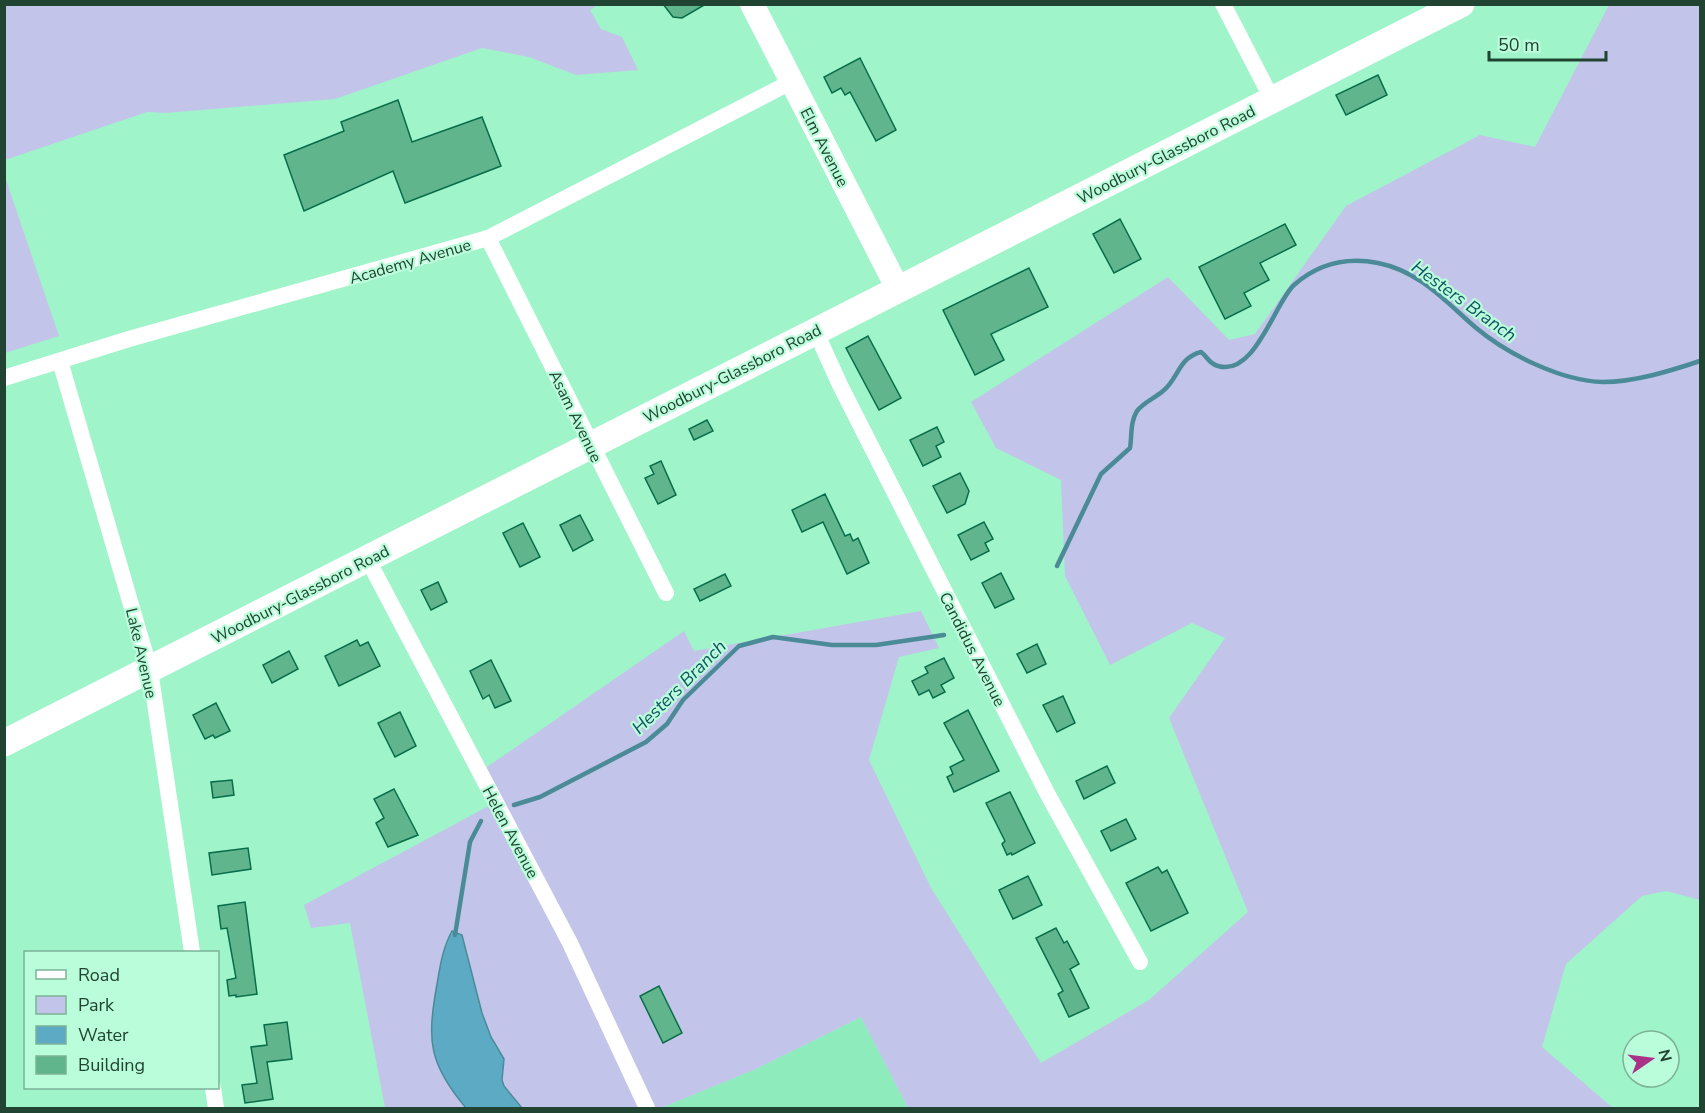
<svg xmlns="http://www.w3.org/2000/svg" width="1705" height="1113" font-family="'Nunito Sans',sans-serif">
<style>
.built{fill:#8debbc}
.green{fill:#c2c5e9}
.water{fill:#5daac4;stroke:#4b8b98;stroke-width:1.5}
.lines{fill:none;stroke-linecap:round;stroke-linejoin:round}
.stream{stroke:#4b8b98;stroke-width:4.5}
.building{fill:#61b58c;stroke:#086d49;stroke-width:1.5}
.street{stroke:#fff;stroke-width:16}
.secondary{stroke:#fff;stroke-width:24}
.primary{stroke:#fff;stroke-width:27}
.labels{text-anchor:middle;stroke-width:4.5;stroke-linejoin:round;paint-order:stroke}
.street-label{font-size:16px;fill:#204332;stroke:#bafdda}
.water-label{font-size:18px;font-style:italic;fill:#115365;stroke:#bafdda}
</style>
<rect width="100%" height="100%" fill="#9ff4c9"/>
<polygon class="built" points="861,1017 908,1108 661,1108 756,1069"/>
<g class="green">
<polygon points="4,5 597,5 590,10 601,29 622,37 638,70 576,75 529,57 482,48 335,99 165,113 147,112 5,160"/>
<polygon points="1609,5 1700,5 1700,900 1666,891 1642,896 1566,964 1542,1047 1613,1108 908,1108 861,1017 756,1069 661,1108 385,1108 350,923 311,928 304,905 498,801 484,769 684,631 694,651 921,611 939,648 899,657 869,760 931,888 1041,1063 1149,1000 1248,912 1169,718 1225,638 1192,623 1110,665 1065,576 1061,480 996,448 971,402 1168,277 1229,340 1255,334 1346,206 1480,135 1535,147"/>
<polygon points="5,177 59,336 5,353 4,353"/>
</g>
<path class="water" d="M452,931l10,4 20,78 9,24 13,22 -2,21 2,6 18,22h-56c-38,-45 -39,-68 -29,-124 3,-18 6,-37 15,-53z"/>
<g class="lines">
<g class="stream">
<path d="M1057,566l44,-92 29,-26c2,-12 0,-26 7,-37 7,-9 18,-13 26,-20 16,-13 15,-33 38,-39 6,4 8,12 17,14 37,11 57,-64 76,-81 24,-21 53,-28 84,-22 41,8 67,38 97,64 32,27 86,54 128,55 32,0 67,-11 97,-21"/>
<polyline points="514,805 540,797 646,742 667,724 683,700 739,646 773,637 832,645 876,645 944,635"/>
<polyline points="455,935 470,842 481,821"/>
</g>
</g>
<g class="building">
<polygon points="663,4 706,4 682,18 673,17"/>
<polygon points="860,58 896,130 876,141 850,92 845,95 841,88 832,93 824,77"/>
<polygon points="1378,75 1387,95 1346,115 1336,95"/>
<polygon points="398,100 412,142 482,117 501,166 405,203 393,171 304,211 284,155 344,131 341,122"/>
<polygon points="1120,219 1141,259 1114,273 1093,234"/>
<polygon points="1285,224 1296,245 1260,263 1269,280 1244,293 1251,306 1225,319 1199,267"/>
<polygon points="1029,268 1048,307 991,334 1004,360 975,375 943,310"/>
<polygon points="868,336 901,398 879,410 846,348"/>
<polygon points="707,420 713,431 694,440 689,429"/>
<polygon points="937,427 944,442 936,446 941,457 923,466 910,440"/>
<polygon points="661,461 676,495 658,504 645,478 654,474 650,466"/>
<polygon points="960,473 969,491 965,504 947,513 933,486"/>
<polygon points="825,494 845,536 850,534 853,541 858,538 869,563 847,574 823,522 802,532 792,510"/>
<polygon points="580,515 593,540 573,551 560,525"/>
<polygon points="984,522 993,539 985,543 989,551 971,560 958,535"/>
<polygon points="523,523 540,557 520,567 503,533"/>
<polygon points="1001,573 1014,599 995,608 982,583"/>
<polygon points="725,574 731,586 700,601 694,589"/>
<polygon points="438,582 447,602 431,610 421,590"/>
<polygon points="357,640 360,646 368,642 380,666 339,686 325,656"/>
<polygon points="1037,644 1046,664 1027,673 1017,654"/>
<polygon points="289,651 298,669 272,683 263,665"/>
<polygon points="944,658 954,678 941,685 945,692 933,698 929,690 919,695 912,681 928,673 925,667"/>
<polygon points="491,660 511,701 495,708 489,695 483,699 470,671"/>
<polygon points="1063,696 1075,723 1057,732 1043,705"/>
<polygon points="216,703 230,731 215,738 213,735 205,739 193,715"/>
<polygon points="968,710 999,771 954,792 947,777 953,774 950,767 964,760 944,723"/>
<polygon points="400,712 416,746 395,757 378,723"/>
<polygon points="1107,766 1115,783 1084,799 1076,781"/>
<polygon points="232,780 234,795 213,798 211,782"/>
<polygon points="394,789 418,835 388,847 376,823 384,818 374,799"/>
<polygon points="1010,792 1035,843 1012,855 1011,853 1007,855 1002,844 1005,841 986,803"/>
<polygon points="1126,819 1136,839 1111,851 1101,831"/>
<polygon points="248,848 251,869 212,875 209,853"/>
<polygon points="1158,867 1162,873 1167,870 1188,913 1151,931 1126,883"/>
<polygon points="1028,876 1042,905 1013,919 999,890"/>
<polygon points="245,902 257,994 236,997 236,995 229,996 227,980 236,978 227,928 221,929 218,906"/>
<polygon points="1056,928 1064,943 1067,941 1079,964 1070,969 1089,1008 1069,1017 1058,994 1063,991 1036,938"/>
<polygon points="659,986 682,1033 663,1043 640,996"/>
<polygon points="287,1022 292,1059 267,1062 273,1099 245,1103 242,1085 257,1083 251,1047 267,1045 264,1025"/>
</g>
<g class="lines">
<g class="street">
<polyline points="1223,4 1272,99"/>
<polyline points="488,238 666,593"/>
<polyline points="815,330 840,385 1047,793 1140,962"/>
<polyline points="60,361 150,670 192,952"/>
<polyline points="4,378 129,339 488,238 791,82"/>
<polyline points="368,560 570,943 647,1108"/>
<polyline points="213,1088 216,1108"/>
</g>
<polyline class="secondary" points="752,4 898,289"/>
<polyline class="primary" points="4,743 1461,4"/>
</g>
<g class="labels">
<g class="street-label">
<text transform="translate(825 147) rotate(63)" y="6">Elm Avenue</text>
<text transform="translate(1166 154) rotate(-27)" y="6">Woodbury-Glassboro Road</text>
<text transform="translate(410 261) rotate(-16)" y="6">Academy Avenue</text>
<text transform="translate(732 373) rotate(-27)" y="6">Woodbury-Glassboro Road</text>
<text transform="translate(576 416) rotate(64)" y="6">Asam Avenue</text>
<text transform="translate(300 594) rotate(-27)" y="6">Woodbury-Glassboro Road</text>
<text transform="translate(973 649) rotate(63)" y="6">Candidus Avenue</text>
<text transform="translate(142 653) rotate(77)" y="6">Lake Avenue</text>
<text transform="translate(511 832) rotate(62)" y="6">Helen Avenue</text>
</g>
<g class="water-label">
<text transform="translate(1464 301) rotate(36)" y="6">Hesters Branch</text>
<text transform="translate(679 687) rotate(-45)" y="6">Hesters Branch</text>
</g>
</g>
<rect width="1705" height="1113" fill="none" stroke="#204332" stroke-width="12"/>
<rect x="24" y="951" width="195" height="138" fill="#bafdda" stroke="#7cb397" stroke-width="1.5"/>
<rect x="36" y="970" width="30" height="9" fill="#ffffff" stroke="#7cb397" stroke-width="1.5"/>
<text x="78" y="981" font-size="18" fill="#204332">Road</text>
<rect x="36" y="996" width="30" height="18" fill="#c2c5e9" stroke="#7cb397" stroke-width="1.5"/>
<text x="78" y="1011" font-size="18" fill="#204332">Park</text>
<rect x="36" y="1026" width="30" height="18" fill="#5daac4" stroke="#7cb397" stroke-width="1.5"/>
<text x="78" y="1041" font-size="18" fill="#204332">Water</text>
<rect x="36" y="1056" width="30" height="18" fill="#61b58c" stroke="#7cb397" stroke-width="1.5"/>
<text x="78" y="1071" font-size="18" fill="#204332">Building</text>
<g transform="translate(1651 1059) rotate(76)"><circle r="28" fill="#bafdda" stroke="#7cb397" stroke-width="1.5"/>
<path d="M0-4.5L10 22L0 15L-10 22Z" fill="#aa3287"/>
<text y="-9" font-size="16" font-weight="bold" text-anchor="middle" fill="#204332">N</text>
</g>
<path d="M1489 51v9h117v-9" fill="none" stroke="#204332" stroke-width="3"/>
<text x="1498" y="51" font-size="18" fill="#204332" stroke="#bafdda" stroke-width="4.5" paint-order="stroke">50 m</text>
</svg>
